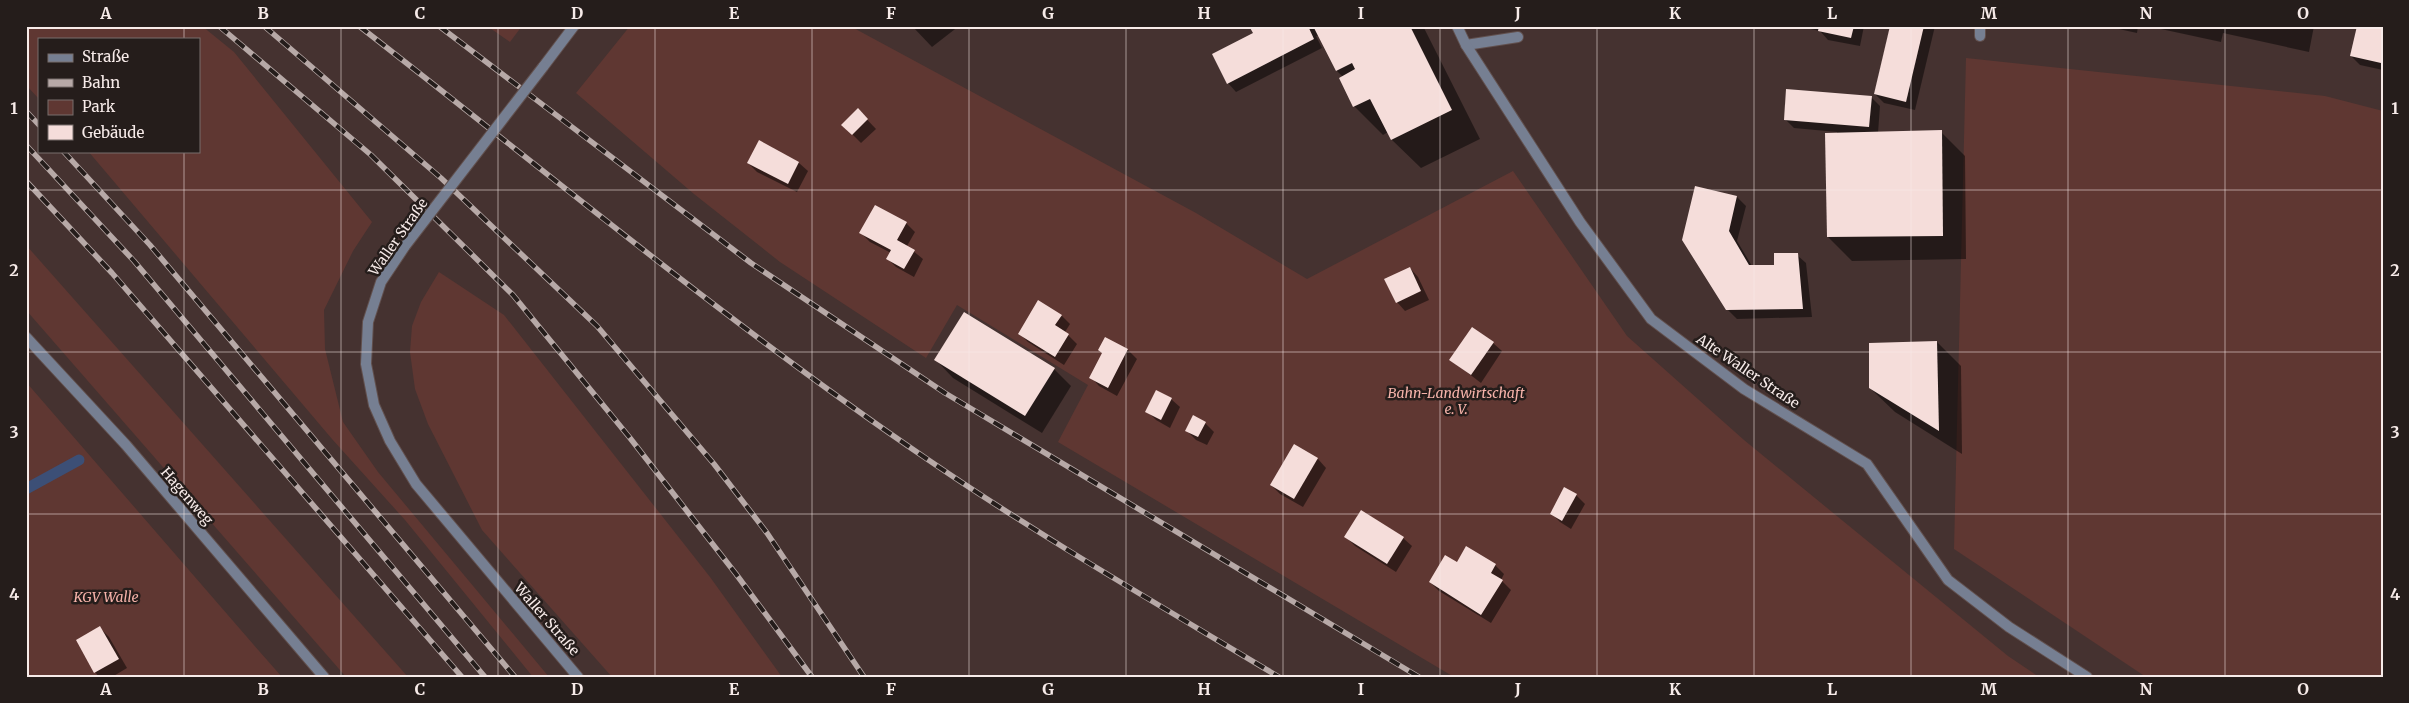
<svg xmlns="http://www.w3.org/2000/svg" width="2409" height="703" font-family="Merriweather,serif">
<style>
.green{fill:#5f3732}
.shadow{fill:#0007}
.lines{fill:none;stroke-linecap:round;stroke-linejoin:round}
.stream{stroke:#3c4f76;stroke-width:11}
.building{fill:#f5ddda}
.service-casing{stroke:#61504e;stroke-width:12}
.minor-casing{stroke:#61504e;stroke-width:12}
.service{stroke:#767f92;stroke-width:10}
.minor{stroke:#767f92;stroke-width:10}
.rail-casing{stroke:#b7a9a7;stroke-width:5.5}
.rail{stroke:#251d1b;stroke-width:4;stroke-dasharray:11;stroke-linecap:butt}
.minor-bridge-casing{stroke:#61504e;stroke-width:12;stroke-linecap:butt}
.minor-bridge{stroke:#767f92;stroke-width:10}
.grid{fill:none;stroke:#f7ebe9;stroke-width:1;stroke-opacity:0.55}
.labels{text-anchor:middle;stroke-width:5;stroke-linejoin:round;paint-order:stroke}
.street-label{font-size:14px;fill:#f7ebe9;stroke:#251d1b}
.park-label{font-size:14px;font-style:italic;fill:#f5b2a9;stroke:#251d1b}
.neatline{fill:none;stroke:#f7ebe9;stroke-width:2}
.grid-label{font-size:16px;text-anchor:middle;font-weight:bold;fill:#f7ebe9}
</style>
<rect width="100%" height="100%" fill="#453230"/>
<g class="green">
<polygon points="26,26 202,26 234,52 372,222 353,251 324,310 325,349 343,422 378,472 549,677 533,677 405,520 332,439 88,151 199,151 199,39 39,39 39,99 26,85"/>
<polygon points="487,26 522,26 510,42"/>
<polygon points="630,26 850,26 1196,213 1307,279 1513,171 1627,336 1744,440 2008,656 2039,677 1454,677 1058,442 1088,385 957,305 926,358 780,262 694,194 576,93"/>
<polygon points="1966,58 2325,96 2383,111 2383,677 2146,677 1954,549"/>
<polygon points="26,245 408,677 346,677 26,310"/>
<polygon points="439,272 504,315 710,577 782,677 612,677 482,530 428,424 415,389 410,352 412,326 421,302"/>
<polygon points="26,382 253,644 282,677 26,677"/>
</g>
<g class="shadow">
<polygon points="912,26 959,26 932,47"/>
<polygon points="1251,26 1423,26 1480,139 1421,168 1392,140 1388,132 1383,135 1354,106 1343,77 1337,71 1319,35 1316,36 1322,48 1236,92 1228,83 1255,33"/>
<polygon points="1747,26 1760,26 1759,29"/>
<polygon points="1796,26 1864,26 1860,46 1828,40 1820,31"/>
<polygon points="1891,26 1935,26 1915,110 1884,103 1875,94"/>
<polygon points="2105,26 2138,26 2137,33"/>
<polygon points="2147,26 2314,26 2309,52 2223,33 2221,42"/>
<polygon points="2383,26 2383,70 2360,65 2351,56"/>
<polygon points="1871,97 1880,106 1878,133 1941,132 1965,156 1966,259 1852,261 1828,237 1837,132 1794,128 1785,119"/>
<polygon points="858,110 876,129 861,143 843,125"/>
<polygon points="748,163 799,163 808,171 797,192 757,172"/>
<polygon points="1737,197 1746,206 1737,241 1752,266 1776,266 1797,255 1806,263 1812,317 1737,319 1727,309 1683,239"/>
<polygon points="906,223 915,232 907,246 923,259 914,277 896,267 887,258 891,253 870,242 861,233"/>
<polygon points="1410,268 1418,277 1429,300 1405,311 1397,302"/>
<polygon points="1062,316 1070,324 1065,332 1077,344 1064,365 1028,342 1019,333"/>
<polygon points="1106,339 1128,350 1137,359 1117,396 1099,386 1091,377 1103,354"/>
<polygon points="1937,342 1961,366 1962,454 1895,412 1870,388"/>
<polygon points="1493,343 1502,351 1481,383 1451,360"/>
<polygon points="936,360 1054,369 1071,386 1042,433 953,378"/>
<polygon points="1171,399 1180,407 1170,428 1156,420 1147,411"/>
<polygon points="1205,423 1214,432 1207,445 1196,440 1187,431"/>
<polygon points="1318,459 1326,468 1303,507 1280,494 1271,485"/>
<polygon points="1576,495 1585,504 1571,529 1560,522 1551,513"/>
<polygon points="1346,537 1403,538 1412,546 1396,572 1355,546"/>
<polygon points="1457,564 1495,565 1504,574 1501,580 1511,590 1491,623 1439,591 1430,582"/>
<polygon points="100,628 109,637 127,668 112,677 99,677 95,672"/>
</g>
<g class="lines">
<polyline class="stream" points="26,489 79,460"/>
</g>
<g class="building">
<polygon points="1249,26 1308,26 1314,39 1227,84 1212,54 1253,33"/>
<polygon points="1313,26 1410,26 1452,110 1391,140 1370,99 1353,107 1339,78 1355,69 1352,63 1336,71"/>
<polygon points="1819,26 1854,26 1851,38 1818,31"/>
<polygon points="1890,26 1924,26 1906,102 1874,94"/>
<polygon points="2357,26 2383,26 2381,63 2350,56"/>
<polygon points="1786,89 1872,96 1869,127 1784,120"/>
<polygon points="858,108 868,119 852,135 841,125"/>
<polygon points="1942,130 1943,236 1827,237 1825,133"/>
<polygon points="759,140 799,162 788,184 747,163"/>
<polygon points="1695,186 1737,196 1729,231 1749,265 1774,265 1774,253 1798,253 1803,309 1726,310 1682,240"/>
<polygon points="875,205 907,222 897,240 915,250 904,269 886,259 891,250 859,233"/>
<polygon points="1410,267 1421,291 1396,303 1384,279"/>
<polygon points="1038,300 1062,315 1055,325 1069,334 1055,357 1018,334"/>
<polygon points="964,312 1055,368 1025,416 934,360"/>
<polygon points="1472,327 1494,342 1471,375 1449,360"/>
<polygon points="1105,337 1128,349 1108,388 1089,378 1102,353 1098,350"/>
<polygon points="1937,341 1939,431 1869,388 1869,343"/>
<polygon points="1156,390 1172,398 1161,420 1145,412"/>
<polygon points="1193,415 1206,422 1198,437 1185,431"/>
<polygon points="1294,444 1318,458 1294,499 1270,485"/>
<polygon points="1564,487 1577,494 1562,521 1550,514"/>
<polygon points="1361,510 1404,537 1387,564 1344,537"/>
<polygon points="1466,546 1496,564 1491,573 1503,580 1481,615 1429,582 1445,555 1457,562"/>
<polygon points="100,626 119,659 94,673 76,640"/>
</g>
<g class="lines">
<g class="service-casing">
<g id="service">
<polyline points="1980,26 1980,36"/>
<polyline points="1466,45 1518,37"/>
</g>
</g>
<g class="minor-casing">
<g id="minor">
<polyline points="1457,26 1466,45 1580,222 1651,319 1744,389 1867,464 1948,580 2009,627 2087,677"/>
<polyline points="543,67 574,26"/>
<polyline points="405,246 381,282 368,322 366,364 374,405 390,441 416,484 578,677"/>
<polyline points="26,337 126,445 324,677"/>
</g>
</g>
<use href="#service" class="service"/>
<use href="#minor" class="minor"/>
<g class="rail-casing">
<g id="rail">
<polyline points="219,26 371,155 513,295 630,438 736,574 812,677"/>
<polyline points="264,26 441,178 597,326 714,464 767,533 864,677"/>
<path d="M359,26c188,146 371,299 568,433 114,78 234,147 352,218"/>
<polyline points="439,26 751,263 945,393 1419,677"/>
<polyline points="26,111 39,125"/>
<polyline points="26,145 134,261 485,677"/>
<polyline points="63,151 150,245 515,677"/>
<polyline points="26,181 112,273 462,677"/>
</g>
</g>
<use href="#rail" class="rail"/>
<g class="minor-bridge-casing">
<polyline id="minor-bridge" points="405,246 543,67"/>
</g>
<use href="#minor-bridge" class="minor-bridge"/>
</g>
<path class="grid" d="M184,26v13M341,26v651M498,26v651M655,26v651M812,26v651M969,26v651M1126,26v651M1283,26v651M1440,26v651M1597,26v651M1754,26v651M1911,26v651M2068,26v651M2225,26v651M184,151v526M26,190h2357M26,352h2357M26,514h2357"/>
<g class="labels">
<g class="street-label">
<text transform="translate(398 237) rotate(-55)" y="5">Waller Straße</text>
<text transform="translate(1748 371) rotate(34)" y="5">Alte Waller Straße</text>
<text transform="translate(187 496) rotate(49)" y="5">Hagenweg</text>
<text transform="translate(547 619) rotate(49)" y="5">Waller Straße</text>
</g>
<g class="park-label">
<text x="1456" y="398">Bahn-Landwirtschaft<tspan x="1456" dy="16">e. V.</tspan></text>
<text x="106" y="602">KGV Walle</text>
</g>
</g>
<rect width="2409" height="703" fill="none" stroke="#251d1b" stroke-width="55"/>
<rect x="38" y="38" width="162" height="115" fill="#251d1b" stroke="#796f6d"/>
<rect x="48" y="54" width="25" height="8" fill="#767f92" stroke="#796f6d"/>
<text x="82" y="62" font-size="15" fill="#f7ebe9">Straße</text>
<rect x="48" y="79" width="25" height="8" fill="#b7a9a7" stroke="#796f6d"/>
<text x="82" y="88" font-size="15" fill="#f7ebe9">Bahn</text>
<rect x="48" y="100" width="25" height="15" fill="#5f3732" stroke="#796f6d"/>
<text x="82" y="112" font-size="15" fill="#f7ebe9">Park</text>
<rect x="48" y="125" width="25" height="15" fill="#f5ddda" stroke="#796f6d"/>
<text x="82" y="138" font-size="15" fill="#f7ebe9">Gebäude</text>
<rect x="28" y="28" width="2354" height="648" class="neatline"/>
<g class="grid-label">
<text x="106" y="19">A</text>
<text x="263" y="19">B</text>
<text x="420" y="19">C</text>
<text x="577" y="19">D</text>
<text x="734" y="19">E</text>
<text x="891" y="19">F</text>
<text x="1048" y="19">G</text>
<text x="1204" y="19">H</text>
<text x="1361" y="19">I</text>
<text x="1518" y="19">J</text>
<text x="1675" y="19">K</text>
<text x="1832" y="19">L</text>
<text x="1989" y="19">M</text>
<text x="2146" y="19">N</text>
<text x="2303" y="19">O</text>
<text x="14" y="114">1</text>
<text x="2395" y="114">1</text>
<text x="14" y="276">2</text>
<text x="2395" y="276">2</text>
<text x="14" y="438">3</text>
<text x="2395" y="438">3</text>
<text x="14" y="600">4</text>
<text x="2395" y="600">4</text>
<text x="106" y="695">A</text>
<text x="263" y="695">B</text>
<text x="420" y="695">C</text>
<text x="577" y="695">D</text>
<text x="734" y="695">E</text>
<text x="891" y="695">F</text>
<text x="1048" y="695">G</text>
<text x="1204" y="695">H</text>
<text x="1361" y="695">I</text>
<text x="1518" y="695">J</text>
<text x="1675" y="695">K</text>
<text x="1832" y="695">L</text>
<text x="1989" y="695">M</text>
<text x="2146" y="695">N</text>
<text x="2303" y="695">O</text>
</g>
</svg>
